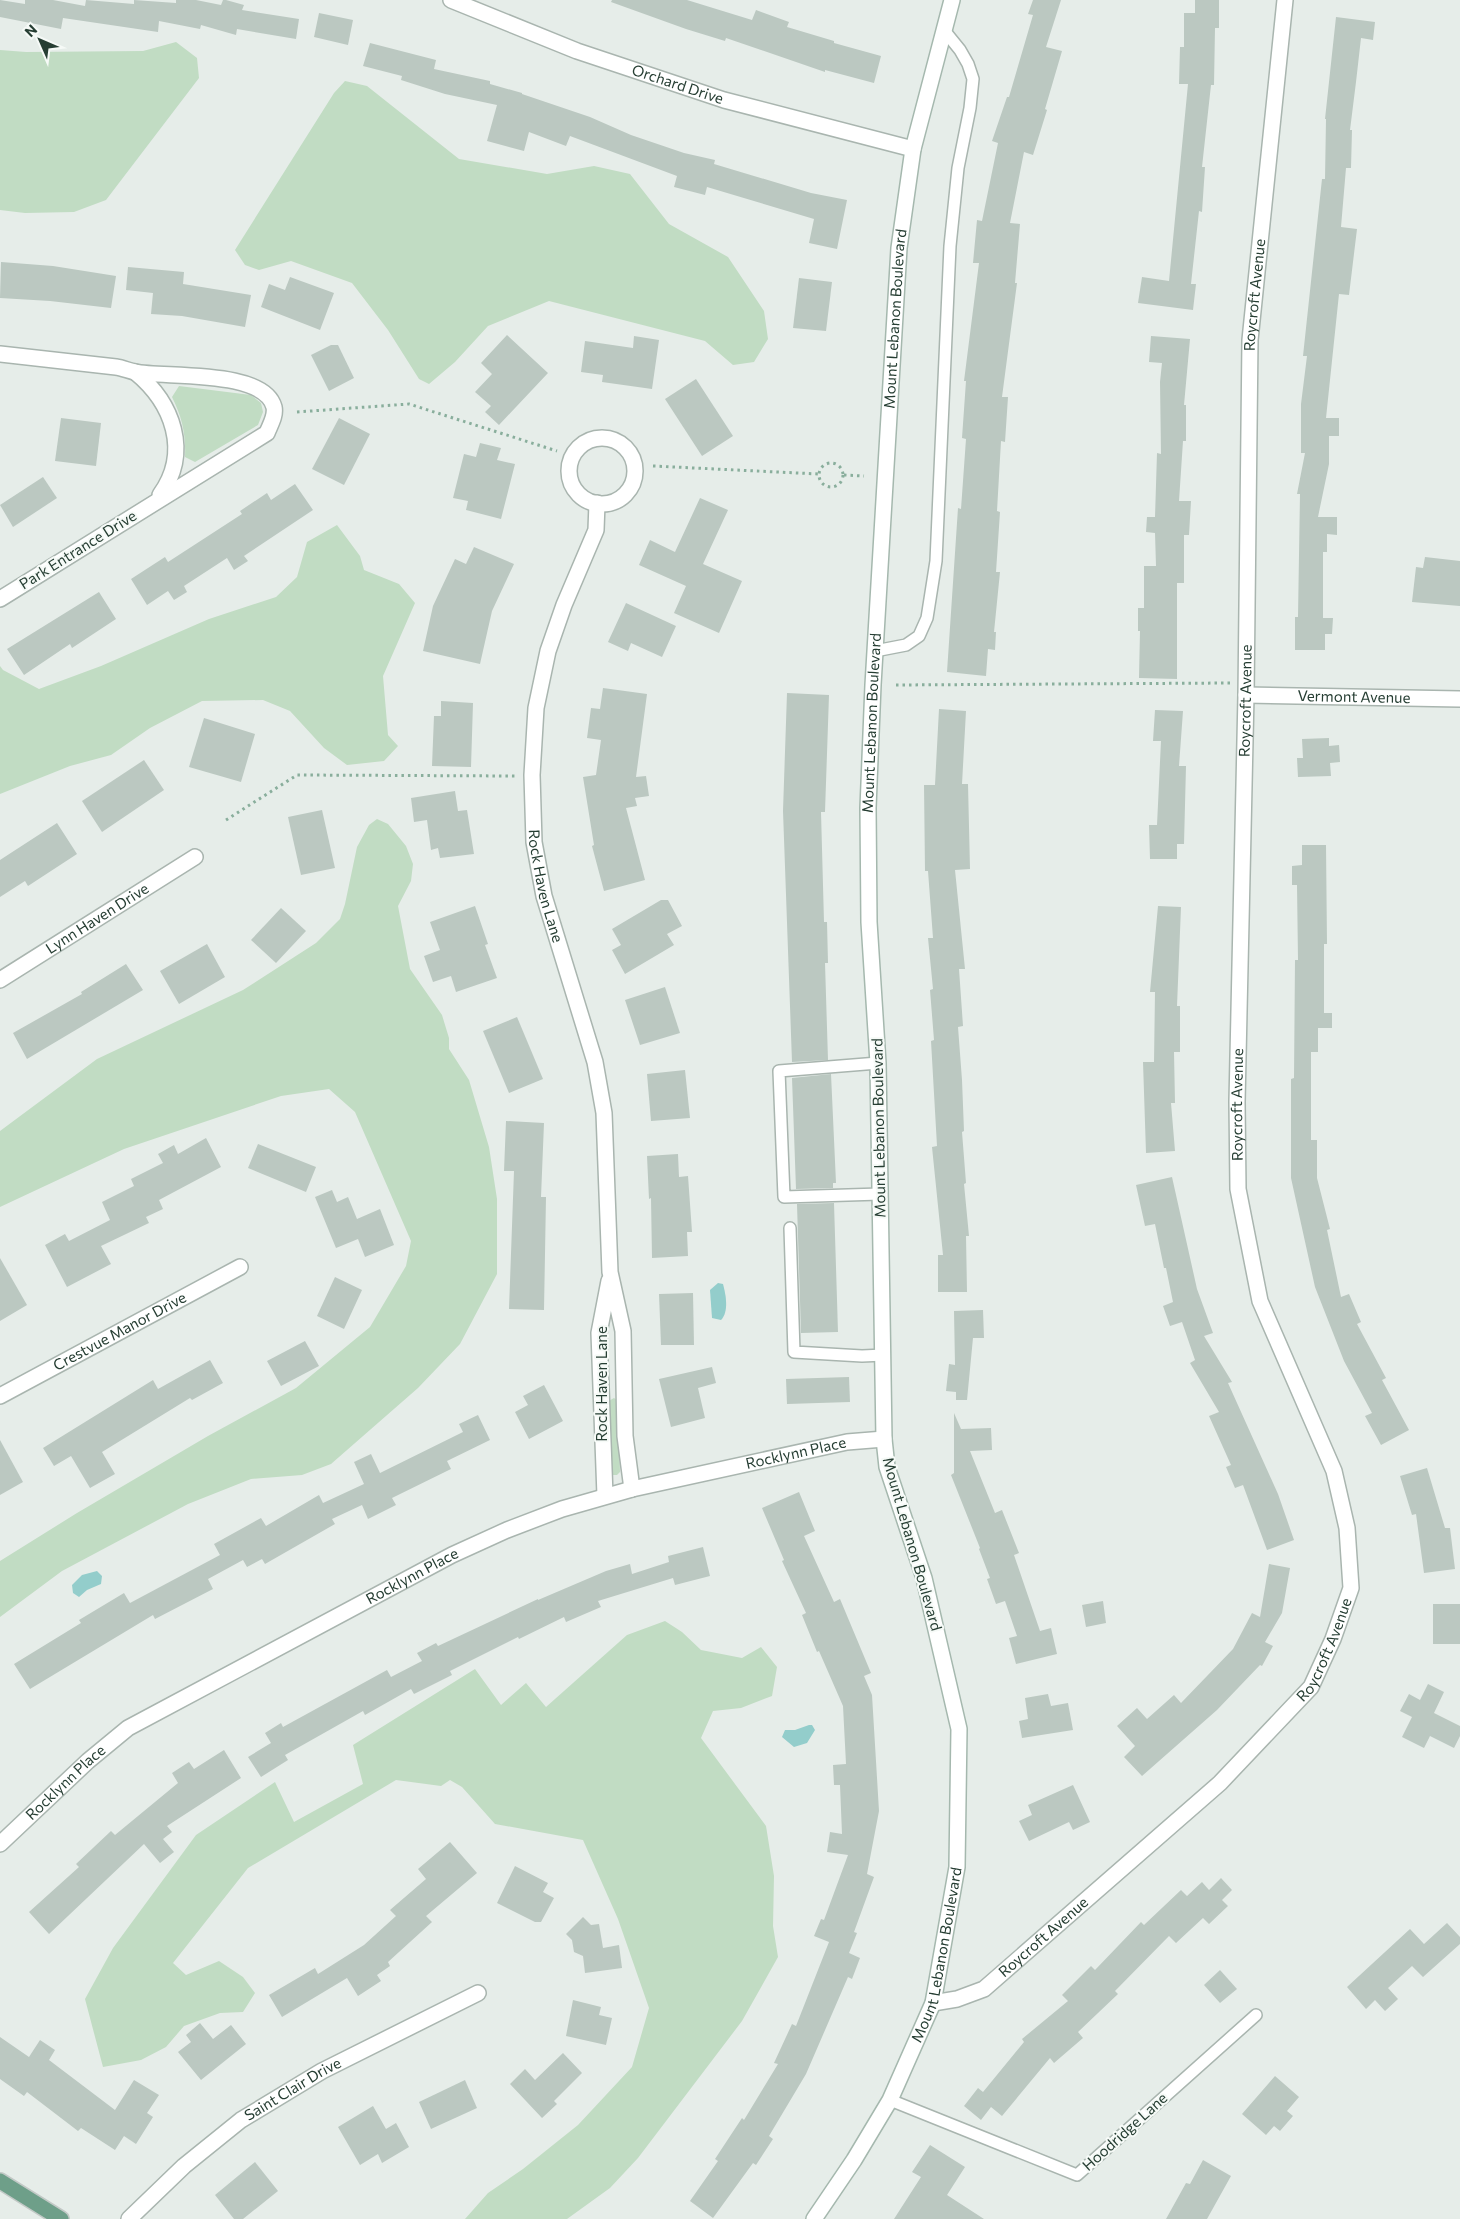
<svg xmlns="http://www.w3.org/2000/svg" width="1460" height="2219" font-family="Commissioner,sans-serif">
<style>
.green{fill:#c1dcc3}
.water{fill:#93cdcb}
.building{fill:#bbc8c1}
.lines{fill:none;stroke-linecap:round;stroke-linejoin:round}
.lane-casing{stroke:#a9b5af;stroke-width:14}
.street-casing{stroke:#a9b5af;stroke-width:18}
.secondary-casing{stroke:#a5b8ae;stroke-width:18}
.primary-casing{stroke:#c2c9c6;stroke-width:18}
.path{stroke:#89ae9c;stroke-width:3;stroke-dasharray:2.5 4;stroke-linecap:butt}
.lane{stroke:#fff;stroke-width:11}
.street{stroke:#fff;stroke-width:15}
.secondary{stroke:#fff;stroke-width:15}
.primary{stroke:#6e9f89;stroke-width:15}
.labels{text-anchor:middle;stroke-width:4;stroke-linejoin:round;paint-order:stroke}
.street-label{font-size:15px;fill:#263e33;stroke:#f6faf7}
</style>
<rect width="100%" height="100%" fill="#e6ede9"/>
<g class="green">
<polygon points="176,42 197,58 199,78 106,200 74,212 25,213 0,210 0,50 26,52 143,51"/>
<polygon points="345,81 367,86 459,159 547,174 594,166 630,174 669,224 728,257 764,311 768,339 754,362 733,365 705,341 549,301 488,326 455,362 429,384 419,379 388,330 352,283 291,261 259,270 245,265 235,250 334,93"/>
<path d="M179,386l72,9 10,8 2,9 -5,13 -63,37 -10,-5c1,-23 -3,-40 -13,-60z"/>
<polygon points="337,525 360,556 364,570 399,584 415,603 383,676 388,735 398,746 384,761 347,765 324,748 290,711 263,700 202,701 150,728 111,755 70,766 0,794 0,666 3,670 39,689 101,666 209,619 276,597 297,577 307,542"/>
<polygon points="377,819 388,824 406,846 413,864 411,881 398,906 410,969 442,1015 449,1038 449,1049 469,1080 489,1147 497,1199 497,1274 460,1344 418,1388 331,1464 302,1475 251,1479 188,1504 62,1571 0,1617 0,1561 77,1513 208,1436 296,1388 370,1327 406,1266 411,1241 355,1112 329,1089 281,1096 124,1149 0,1207 0,1131 97,1059 243,990 316,943 340,919 345,904 357,847 369,825"/>
<polygon points="614,1398 618,1401 620,1472 617,1475 613,1475 610,1472 607,1402"/>
<polygon points="665,1621 682,1632 701,1650 742,1658 761,1647 777,1667 772,1696 741,1708 713,1711 701,1738 766,1826 774,1876 773,1926 778,1957 742,2021 638,2158 610,2188 567,2219 465,2219 488,2193 523,2169 578,2125 632,2067 649,2008 618,1919 583,1840 495,1824 462,1787 450,1780 441,1786 396,1780 248,1868 173,1963 186,1975 219,1961 243,1977 255,1993 243,2012 220,2013 184,2026 166,2047 141,2060 103,2067 85,1999 113,1948 196,1835 275,1782 294,1822 363,1784 353,1745 475,1669 501,1705 526,1683 546,1707 627,1635"/>
</g>
<g class="water">
<path d="M718,1283l5,1c3,11 6,28 -2,36l-9,-2 -2,-28z"/>
<polygon points="97,1571 102,1576 101,1584 87,1590 79,1597 73,1593 72,1585 82,1575"/>
<polygon points="809,1725 812,1725 815,1730 807,1743 794,1747 782,1737 785,1730 795,1730"/>
</g>
<g class="building">
<polygon points="0,0 25,4 25,0 53,0 85,6 86,0 134,4 134,0 176,3 176,0 196,0 221,5 223,0 226,0 244,5 242,10 299,19 296,39 237,29 236,35 201,25 200,29 159,21 158,32 63,18 61,29 0,17"/>
<polygon points="612,0 687,0 752,20 756,10 789,22 787,27 834,41 834,43 881,56 874,83 825,70 825,72 726,38 725,41 686,29 611,2"/>
<polygon points="1033,0 1061,0 1046,47 1062,51 1045,109 1047,110 1033,155 1024,152 1010,223 1020,224 1015,283 1017,283 1002,397 1008,397 1005,442 1001,441 997,511 1000,512 996,572 1000,572 994,632 996,632 995,650 988,649 986,676 947,672 958,508 961,509 966,439 962,438 966,381 964,381 979,263 973,263 977,220 982,221 998,143 992,141 1007,97 1009,97 1033,15 1028,14"/>
<polygon points="1195,0 1219,0 1219,28 1215,28 1214,85 1211,85 1202,167 1205,167 1202,212 1199,211 1191,284 1196,284 1193,310 1138,303 1142,277 1169,281 1188,84 1179,84 1180,47 1184,47 1184,13 1195,13"/>
<polygon points="319,13 353,20 348,45 314,37"/>
<polygon points="1336,17 1375,22 1373,40 1361,38 1356,82 1350,130 1352,130 1351,168 1346,168 1341,227 1357,229 1349,295 1339,294 1326,418 1339,418 1339,436 1329,436 1329,464 1318,517 1337,517 1337,535 1327,534 1327,552 1323,552 1323,618 1333,618 1332,634 1325,634 1325,650 1295,650 1295,617 1298,617 1300,494 1297,494 1305,453 1301,453 1301,404 1307,356 1303,356 1322,179 1325,179 1326,119 1325,119"/>
<polygon points="370,43 436,60 434,69 490,81 490,84 522,93 522,94 590,117 631,135 684,153 715,160 714,164 811,193 847,200 837,249 809,243 814,219 707,187 705,195 674,187 677,176 570,136 566,146 529,132 524,151 487,141 497,105 445,94 401,80 402,76 363,66"/>
<polygon points="1,262 53,266 116,276 111,308 50,301 0,298"/>
<polygon points="128,267 184,272 183,284 251,295 245,327 182,316 151,314 153,293 126,290"/>
<polygon points="290,277 334,293 320,330 261,307 269,284 285,290"/>
<polygon points="799,278 832,282 826,331 793,328"/>
<polygon points="507,335 548,373 499,425 485,412 491,406 475,392 492,374 481,363"/>
<polygon points="634,336 659,340 652,389 602,382 603,375 581,372 585,341 633,348"/>
<polygon points="1151,336 1190,339 1184,405 1186,405 1186,441 1183,441 1179,501 1191,501 1189,535 1184,535 1184,583 1177,583 1177,679 1139,678 1140,631 1138,631 1138,608 1144,608 1144,566 1156,566 1155,533 1146,532 1147,517 1155,517 1157,453 1161,454 1160,382 1162,363 1149,362"/>
<polygon points="331,345 338,345 354,378 329,391 311,355"/>
<polygon points="696,379 733,436 702,456 665,399"/>
<polygon points="61,418 101,423 96,466 55,461"/>
<polygon points="339,418 370,434 344,485 312,469"/>
<polygon points="480,443 501,448 497,460 515,464 501,519 466,510 468,501 453,498 464,454 476,457"/>
<polygon points="43,477 57,498 13,527 0,505"/>
<polygon points="295,484 313,510 244,556 248,561 234,570 227,558 184,586 187,592 174,600 168,591 147,605 131,579 165,557 168,562 242,514 240,511 267,493 271,500"/>
<polygon points="700,498 728,510 703,564 742,581 719,633 674,613 686,586 639,565 650,540 675,552"/>
<polygon points="474,547 514,564 492,611 480,664 423,651 433,606 455,559 466,564"/>
<polygon points="1425,557 1460,561 1460,606 1412,602 1416,567 1423,568"/>
<polygon points="99,592 116,619 72,648 70,644 24,675 7,649"/>
<polygon points="626,603 676,626 662,657 631,643 628,651 608,642"/>
<polygon points="603,688 647,694 636,777 646,776 649,796 635,798 637,806 626,808 645,880 604,891 592,846 594,845 583,777 596,775 601,740 587,738 591,708 600,709"/>
<polygon points="787,693 829,695 825,812 821,812 824,922 827,922 828,963 825,963 828,1060 792,1062 783,811"/>
<polygon points="441,701 473,703 471,767 432,766 434,716 441,716"/>
<polygon points="939,709 966,711 962,784 968,784 970,869 955,870 965,969 959,969 963,1026 958,1027 962,1080 964,1131 962,1132 966,1183 964,1184 969,1236 966,1236 967,1292 938,1292 938,1255 943,1255 932,1147 937,1146 931,1041 934,1040 930,990 933,989 928,938 933,938 928,871 925,871 924,785 935,785"/>
<polygon points="1155,710 1183,711 1179,766 1186,766 1184,844 1177,844 1177,859 1150,859 1149,825 1157,825 1161,741 1153,741"/>
<polygon points="204,718 255,734 241,782 189,767"/>
<polygon points="1329,738 1329,746 1339,745 1340,762 1330,763 1331,776 1298,777 1297,758 1303,758 1302,739"/>
<polygon points="144,760 164,790 102,832 82,801"/>
<polygon points="455,791 458,811 467,810 474,854 440,858 438,848 431,850 427,820 414,822 411,798"/>
<polygon points="322,810 335,868 301,875 288,817"/>
<polygon points="57,823 77,854 28,886 25,881 0,897 0,860"/>
<polygon points="1302,845 1326,845 1327,944 1324,944 1324,1013 1332,1013 1332,1028 1318,1028 1318,1052 1311,1052 1311,1140 1317,1140 1317,1178 1330,1229 1327,1230 1341,1297 1349,1294 1361,1322 1357,1324 1386,1378 1382,1380 1409,1430 1381,1445 1365,1416 1372,1413 1344,1361 1315,1287 1291,1178 1291,1079 1294,1078 1295,960 1298,960 1297,885 1292,885 1292,866 1302,865"/>
<polygon points="661,900 668,900 682,926 667,934 674,945 625,974 612,950 621,945 612,929"/>
<polygon points="475,906 488,944 485,945 497,978 456,992 451,976 433,982 424,956 440,950 430,922"/>
<polygon points="1158,906 1181,907 1177,1006 1180,1006 1180,1052 1174,1052 1175,1103 1171,1103 1175,1151 1146,1153 1143,1062 1154,1062 1155,992 1150,992"/>
<polygon points="281,908 306,931 276,963 251,940"/>
<polygon points="207,944 225,977 179,1004 160,971"/>
<polygon points="126,964 143,990 27,1059 13,1033 82,994 81,992"/>
<polygon points="665,987 680,1033 640,1045 625,1000"/>
<polygon points="517,1017 543,1079 509,1093 483,1031"/>
<polygon points="685,1070 690,1118 651,1121 647,1074"/>
<polygon points="831,1074 836,1183 833,1183 833,1188 796,1189 792,1078"/>
<polygon points="506,1121 544,1123 541,1197 546,1197 544,1310 509,1309 514,1171 504,1171"/>
<polygon points="206,1138 221,1167 159,1200 163,1209 146,1217 149,1223 101,1246 111,1264 67,1287 45,1245 65,1234 69,1241 110,1220 102,1202 134,1186 131,1179 163,1163 158,1154 174,1145 178,1154"/>
<polygon points="258,1144 316,1167 306,1192 248,1168"/>
<polygon points="678,1154 679,1177 688,1176 692,1232 687,1232 688,1256 652,1258 651,1198 649,1199 647,1156"/>
<polygon points="1172,1177 1197,1289 1213,1333 1204,1336 1232,1382 1228,1383 1278,1494 1294,1540 1267,1550 1243,1485 1235,1488 1226,1467 1231,1465 1209,1416 1219,1412 1190,1363 1195,1360 1182,1322 1170,1326 1163,1306 1173,1302 1166,1268 1164,1268 1155,1224 1145,1226 1136,1185"/>
<polygon points="332,1190 337,1202 348,1197 357,1219 380,1209 394,1245 365,1257 358,1239 336,1248 315,1197"/>
<polygon points="834,1203 838,1332 801,1333 797,1204"/>
<polygon points="0,1258 27,1305 0,1321"/>
<polygon points="335,1277 362,1290 344,1329 317,1316"/>
<polygon points="693,1293 694,1345 661,1345 659,1294"/>
<polygon points="983,1310 984,1338 973,1338 967,1400 956,1400 956,1392 946,1391 949,1364 955,1365 954,1311"/>
<polygon points="305,1341 319,1366 281,1386 267,1361"/>
<polygon points="210,1360 223,1383 192,1400 190,1398 102,1452 115,1474 90,1488 71,1456 54,1466 43,1448 153,1380 158,1389"/>
<polygon points="712,1367 716,1383 698,1388 705,1418 671,1427 659,1379"/>
<polygon points="849,1377 850,1402 787,1404 786,1379"/>
<polygon points="544,1385 563,1421 529,1439 515,1412 528,1405 523,1396"/>
<polygon points="954,1413 961,1429 991,1428 992,1450 970,1451 995,1513 1002,1510 1019,1553 1014,1555 1040,1631 1051,1628 1057,1654 1016,1664 1009,1638 1017,1636 1005,1601 996,1604 987,1579 990,1578 979,1549 980,1548 951,1475 954,1473"/>
<polygon points="478,1415 490,1440 447,1461 451,1469 392,1498 396,1505 368,1519 362,1505 332,1519 335,1524 265,1564 262,1559 247,1567 243,1560 208,1579 213,1589 155,1619 153,1615 30,1689 14,1664 81,1623 79,1620 124,1593 130,1603 220,1555 214,1544 261,1518 266,1526 319,1495 323,1503 364,1484 354,1462 371,1454 380,1473 463,1432 459,1424"/>
<polygon points="0,1440 23,1482 0,1495"/>
<polygon points="1427,1468 1445,1528 1450,1528 1455,1569 1424,1573 1416,1514 1412,1515 1400,1476"/>
<polygon points="799,1492 815,1531 804,1536 834,1602 840,1599 871,1673 864,1676 872,1695 879,1811 867,1874 874,1877 854,1932 857,1933 849,1953 860,1958 852,1979 848,1977 806,2074 769,2136 773,2139 756,2165 753,2163 713,2218 690,2201 718,2161 715,2159 742,2118 744,2120 778,2064 774,2063 792,2024 796,2026 829,1942 814,1936 821,1919 824,1920 848,1855 827,1852 830,1832 842,1834 840,1785 834,1785 833,1765 846,1764 843,1706 819,1651 817,1652 802,1615 806,1613 782,1561 784,1560 762,1508"/>
<polygon points="703,1547 710,1576 675,1585 673,1578 598,1601 601,1607 566,1622 564,1617 519,1639 518,1637 450,1671 452,1675 414,1694 411,1689 365,1715 363,1711 285,1755 288,1760 261,1777 248,1757 271,1743 265,1733 281,1723 283,1727 387,1670 391,1677 422,1661 417,1653 436,1643 438,1646 538,1599 538,1600 606,1571 630,1564 632,1574 669,1562 668,1556"/>
<polygon points="1269,1564 1290,1568 1282,1613 1265,1642 1273,1646 1262,1666 1260,1665 1217,1710 1142,1776 1124,1757 1135,1746 1117,1726 1137,1708 1147,1719 1174,1695 1181,1703 1233,1649 1252,1613 1260,1617"/>
<polygon points="1103,1601 1106,1623 1086,1627 1082,1605"/>
<rect x="1433" y="1604" width="27" height="40"/>
<polygon points="1428,1684 1444,1692 1434,1713 1460,1726 1460,1736 1454,1748 1430,1736 1424,1748 1402,1737 1412,1717 1400,1711 1409,1694 1420,1700"/>
<polygon points="1048,1694 1051,1706 1068,1703 1073,1730 1022,1738 1019,1721 1028,1719 1025,1698"/>
<polygon points="224,1750 241,1778 167,1826 172,1832 163,1839 174,1852 160,1863 144,1844 49,1934 29,1912 79,1867 76,1864 111,1831 115,1835 178,1783 172,1773 189,1762 194,1769"/>
<polygon points="1073,1785 1090,1822 1073,1830 1069,1822 1029,1841 1019,1821 1032,1815 1028,1805"/>
<polygon points="450,1842 477,1873 426,1916 432,1922 388,1962 390,1966 377,1975 381,1981 358,1996 347,1978 282,2017 269,1995 315,1968 318,1974 364,1945 396,1916 390,1910 426,1879 418,1869"/>
<polygon points="515,1866 548,1883 543,1892 554,1898 541,1922 535,1922 497,1903"/>
<polygon points="1221,1878 1232,1890 1222,1900 1228,1906 1209,1924 1203,1918 1176,1943 1169,1936 1115,1991 1118,1994 1078,2032 1083,2038 1054,2063 1050,2058 1002,2116 991,2107 981,2120 964,2106 978,2088 983,2092 1024,2042 1022,2039 1068,2001 1062,1995 1091,1966 1095,1970 1141,1922 1144,1925 1181,1890 1187,1896 1202,1882 1209,1890"/>
<polygon points="583,1917 591,1925 599,1924 603,1948 619,1945 622,1968 585,1973 583,1956 574,1952 572,1940 566,1934"/>
<polygon points="1447,1923 1460,1937 1460,1944 1423,1977 1412,1966 1388,1988 1398,1999 1385,2011 1375,2000 1366,2009 1347,1987 1410,1929 1424,1944"/>
<polygon points="1220,1970 1237,1989 1220,2003 1204,1985"/>
<polygon points="573,2000 601,2007 599,2015 612,2018 606,2045 566,2036"/>
<polygon points="200,2023 213,2039 231,2025 246,2044 201,2080 178,2052 191,2042 186,2035"/>
<polygon points="0,2037 29,2057 40,2040 55,2050 49,2060 115,2110 134,2080 159,2095 147,2113 153,2117 136,2144 124,2136 115,2150 81,2128 78,2131 27,2092 24,2096 0,2079"/>
<polygon points="563,2053 582,2073 554,2101 557,2104 542,2118 510,2084 525,2069 535,2080"/>
<polygon points="1275,2076 1299,2097 1287,2111 1293,2116 1280,2131 1274,2126 1266,2135 1242,2114"/>
<polygon points="465,2080 477,2108 431,2129 419,2102"/>
<polygon points="373,2106 386,2129 396,2123 409,2147 382,2163 378,2154 360,2165 338,2127"/>
<polygon points="930,2145 965,2167 947,2195 984,2219 894,2219 921,2177 912,2172"/>
<polygon points="1203,2160 1231,2176 1207,2219 1166,2219 1186,2183 1190,2184"/>
<polygon points="255,2162 278,2191 243,2219 234,2219 215,2195"/>
</g>
<g class="lines">
<g class="lane-casing">
<g id="lane">
<polyline points="875,651 906,645 919,636 927,618 936,561 950,246 958,168 970,108 973,79 968,64 960,50 943,29"/>
<polyline points="878,1063 779,1071 784,1197 880,1194"/>
<polyline points="790,1228 794,1352 862,1356 884,1355"/>
<polyline points="890,2100 1077,2175 1256,2015"/>
</g>
</g>
<g class="street-casing">
<g id="street">
<path id="s1" d="M451,0l126,51 147,49 189,49"/>
<path d="M0,354l116,13c7,1 13,4 19,5 30,6 129,-3 139,35 2,9 -4,18 -7,26l-267,166"/>
<path d="M135,372c38,31 56,80 25,123"/>
<circle cx="602" cy="471" r="33"/>
<path id="s2" d="M597,503l-1,27 -32,75 -16,46 -12,57 -4,67 2,67 10,54 51,166 9,51 6,159 13,59 2,105 7,53"/>
<path id="s3" d="M1246,695l214,4"/>
<path id="s4" d="M0,980l195,-123"/>
<path id="s5" d="M0,1396l240,-129"/>
<polyline points="605,1496 599,1333 609,1281"/>
<path id="s6" d="M0,1844l88,-83 40,-33 324,-173 55,-25 55,-21 70,-20 215,-47 37,-3"/>
<path id="s7" d="M933,2003l24,-4 27,-10 236,-206 91,-96 22,-48 18,-51 -4,-60 -13,-57 -74,-170 -22,-112 -1,-87 9,-407 4,-355 35,-340"/>
<path id="s8" d="M129,2219l55,-53 57,-46 81,-49 156,-78"/>
</g>
</g>
<g class="secondary-casing">
<g id="secondary">
<path id="s9" d="M814,2219l40,-59 36,-60 43,-97 24,-136 2,-138 -35,-151 -37,-111 -3,-28 -6,-376 -9,-141 -1,-114 5,-123 26,-437 14,-99 39,-149"/>
</g>
</g>
<g class="primary-casing">
<polyline id="primary" points="0,2181 61,2219"/>
</g>
<g class="path">
<polyline points="297,412 409,404 557,451"/>
<circle cx="831" cy="475" r="12"/>
<polyline points="653,466 819,474"/>
<polyline points="844,475 864,476"/>
<polyline points="896,685 1230,683"/>
<polyline points="226,820 297,775 515,776"/>
</g>
<use href="#lane" class="lane"/>
<use href="#street" class="street"/>
<use href="#secondary" class="secondary"/>
<use href="#primary" class="primary"/>
</g>
<g class="labels">
<g class="street-label">
<text dy="5" stroke="none"><textPath href="#s1" startOffset="242">Orchard Drive</textPath></text>
<text dy="5" stroke="none"><textPath href="#s7" startOffset="1918">Roycroft Avenue</textPath></text>
<text dy="5" stroke="none"><textPath href="#s9" startOffset="1945">Mount Lebanon Boulevard</textPath></text>
<text transform="translate(78 550) rotate(-32)" y="5">Park Entrance Drive</text>
<text dy="5" stroke="none"><textPath href="#s3" startOffset="108">Vermont Avenue</textPath></text>
<text dy="5" stroke="none"><textPath href="#s7" startOffset="1512">Roycroft Avenue</textPath></text>
<text dy="5" stroke="none"><textPath href="#s9" startOffset="1540">Mount Lebanon Boulevard</textPath></text>
<text dy="5" stroke="none"><textPath href="#s2" startOffset="395">Rock Haven Lane</textPath></text>
<text dy="5" stroke="none"><textPath href="#s4" startOffset="115">Lynn Haven Drive</textPath></text>
<text dy="5" stroke="none"><textPath href="#s7" startOffset="1108">Roycroft Avenue</textPath></text>
<text transform="translate(879 1128) rotate(-91)" y="5">Mount Lebanon Boulevard</text>
<text dy="5" stroke="none"><textPath href="#s5" startOffset="136">Crestvue Manor Drive</textPath></text>
<text transform="translate(602 1384) rotate(-90)" y="5">Rock Haven Lane</text>
<text dy="5" stroke="none"><textPath href="#s6" startOffset="900">Rocklynn Place</textPath></text>
<text transform="translate(912 1544) rotate(74)" y="5">Mount Lebanon Boulevard</text>
<text dy="5" stroke="none"><textPath href="#s6" startOffset="495">Rocklynn Place</textPath></text>
<text dy="5" stroke="none"><textPath href="#s7" startOffset="538">Roycroft Avenue</textPath></text>
<text dy="5" stroke="none"><textPath href="#s6" startOffset="90">Rocklynn Place</textPath></text>
<text dy="5" stroke="none"><textPath href="#s7" startOffset="132">Roycroft Avenue</textPath></text>
<text dy="5" stroke="none"><textPath href="#s9" startOffset="295">Mount Lebanon Boulevard</textPath></text>
<text dy="5" stroke="none"><textPath href="#s8" startOffset="210">Saint Clair Drive</textPath></text>
<text transform="translate(1125 2132) rotate(-42)" y="5">Hoodridge Lane</text>
</g>
</g>
<g transform="translate(40 40) rotate(315)" stroke="#f6faf7" stroke-width="4" paint-order="stroke">
<path d="M0-4L9 19L0 12L-9 19Z" fill="#263e33"/>
<text y="-8" font-size="14" font-weight="bold" text-anchor="middle" fill="#263e33">N</text>
</g>
</svg>
